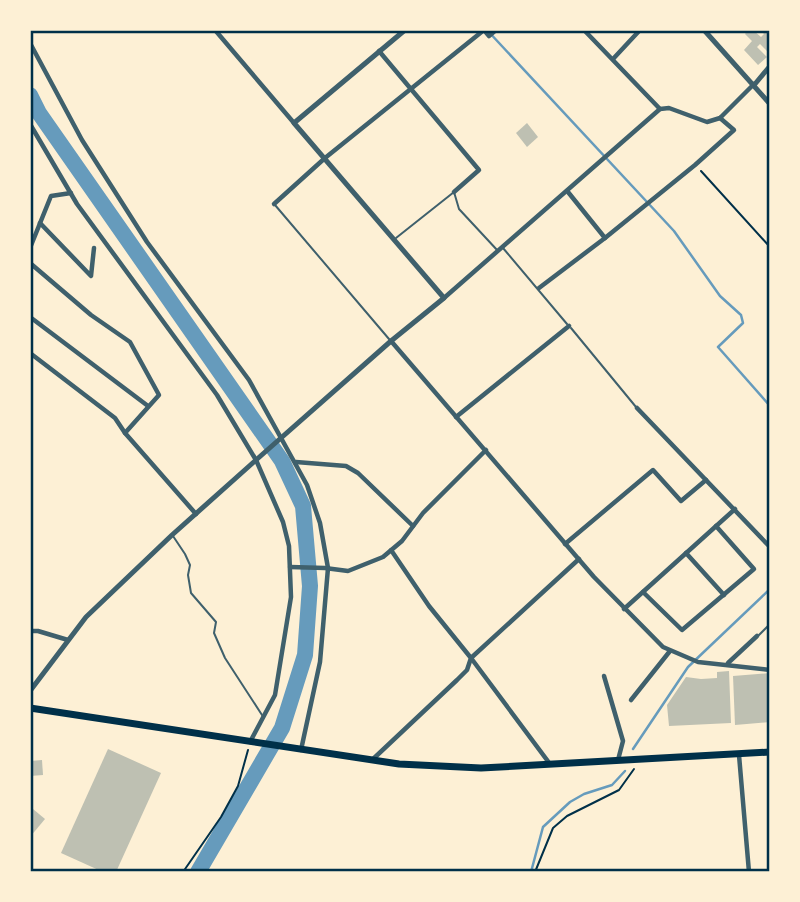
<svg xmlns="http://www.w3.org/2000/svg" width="800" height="902" font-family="'Sofia Sans Condensed',sans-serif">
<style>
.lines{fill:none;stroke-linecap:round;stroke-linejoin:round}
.stream{stroke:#669bbc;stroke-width:2.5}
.river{stroke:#669bbc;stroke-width:16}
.building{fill:#bec0b2}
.path{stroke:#003049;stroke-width:2}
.service{stroke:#3f606c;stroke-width:2}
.minor{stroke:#3f606c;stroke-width:4.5}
.tertiary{stroke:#3f606c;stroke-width:5}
.primary{stroke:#003049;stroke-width:7}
.neatline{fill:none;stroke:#003049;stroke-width:2.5}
</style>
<rect width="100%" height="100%" fill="#fdf0d5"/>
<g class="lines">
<g class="stream">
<polyline points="487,30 674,231 720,296 741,315 743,323 718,347 770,406"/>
<polyline points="633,749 688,667 770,589"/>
<polyline points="531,872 543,827 570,802 584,794 612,785 625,771"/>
</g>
<polyline class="river" points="30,95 39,113 282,461 303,506 310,586 305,655 282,728 198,872"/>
</g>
<g class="building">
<polygon points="748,30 753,30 761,37 764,34 760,30 770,31 770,50 768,52 760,44 757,47 767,57 758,65 744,50 752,41 745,34"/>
<polygon points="527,123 538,137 527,147 516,133"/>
<polygon points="729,671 731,723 669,726 667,705 686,677 701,679 717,678 717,672"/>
<polygon points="770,673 770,722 735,725 733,676"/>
<polygon points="108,749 161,773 116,872 103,872 61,853"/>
<polygon points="42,760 43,775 30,776 30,761"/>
<polygon points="33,809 45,819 30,837 30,813"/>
</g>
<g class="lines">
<g class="path">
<polyline points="701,171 770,247"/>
<polyline points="183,872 221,817 238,786 248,750"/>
<polyline points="535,872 553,828 567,816 619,790 634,769"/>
</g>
<g class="service">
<polyline points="275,205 389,339"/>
<polyline points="396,238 454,192 459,209 498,251"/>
<polyline points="503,248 567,324"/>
<polyline points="571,328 636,407"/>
<polyline points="173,536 185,554 190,565 188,575 191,593 216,622 214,633 225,658 262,715"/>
<polyline points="758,636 770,624"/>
</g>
<g class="minor">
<polyline points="215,30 294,123"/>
<polyline points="584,30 660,109"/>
<polyline points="30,43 82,140 147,242 249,380 307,485 320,523 328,568 320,662 301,750"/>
<polyline points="379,51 479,170 454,192"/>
<polyline points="613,59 640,30"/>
<polyline points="30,124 77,204 217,395 256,460 283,522 289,546 291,597 275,695 250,742"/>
<polyline points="568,192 605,238 695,165 734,130 720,118"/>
<polyline points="274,204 325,158 484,30 489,36 496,30"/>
<polyline points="40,223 91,276 94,248"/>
<polyline points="30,248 51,196 71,193"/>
<polyline points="30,263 91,315 130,342 159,395 125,433"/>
<polyline points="539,288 605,238"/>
<polyline points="444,298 660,109 669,108 707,122 720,118 754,84"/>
<polyline points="30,317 148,406"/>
<polyline points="391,341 594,577 663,647 698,662 770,670"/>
<polyline points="30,353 115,418 125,433 196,514"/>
<polyline points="637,408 770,547"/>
<polyline points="456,417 569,326"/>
<polyline points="296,462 346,466 358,473 413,526"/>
<polyline points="565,544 653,470 681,501 706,480"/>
<polyline points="686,553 724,595"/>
<polyline points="290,567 325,568 348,571 383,557 402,541 423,513 486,450"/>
<polyline points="643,592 682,630 754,569 716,526"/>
<polyline points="624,609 735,509"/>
<polyline points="30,631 38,631 68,640"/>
<polyline points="728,663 757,636"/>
<polyline points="604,676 623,741 618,760"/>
<polyline points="631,700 670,651"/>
<polyline points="739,755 749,872"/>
<polyline points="372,760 457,680 467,670 471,658 429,606 391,550"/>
<polyline points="550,764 471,658 579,559"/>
</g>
<g class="tertiary">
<polyline points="704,30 770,104"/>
<polyline points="755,84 770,66"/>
<polyline points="30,691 86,617 172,535 256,460 391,341 444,298 294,123 405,30"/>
</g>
<polyline class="primary" points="30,708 399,764 481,768 770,752"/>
</g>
<rect width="800" height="902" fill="none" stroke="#fdf0d5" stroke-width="63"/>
<rect x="32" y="32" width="736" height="838" class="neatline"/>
</svg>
